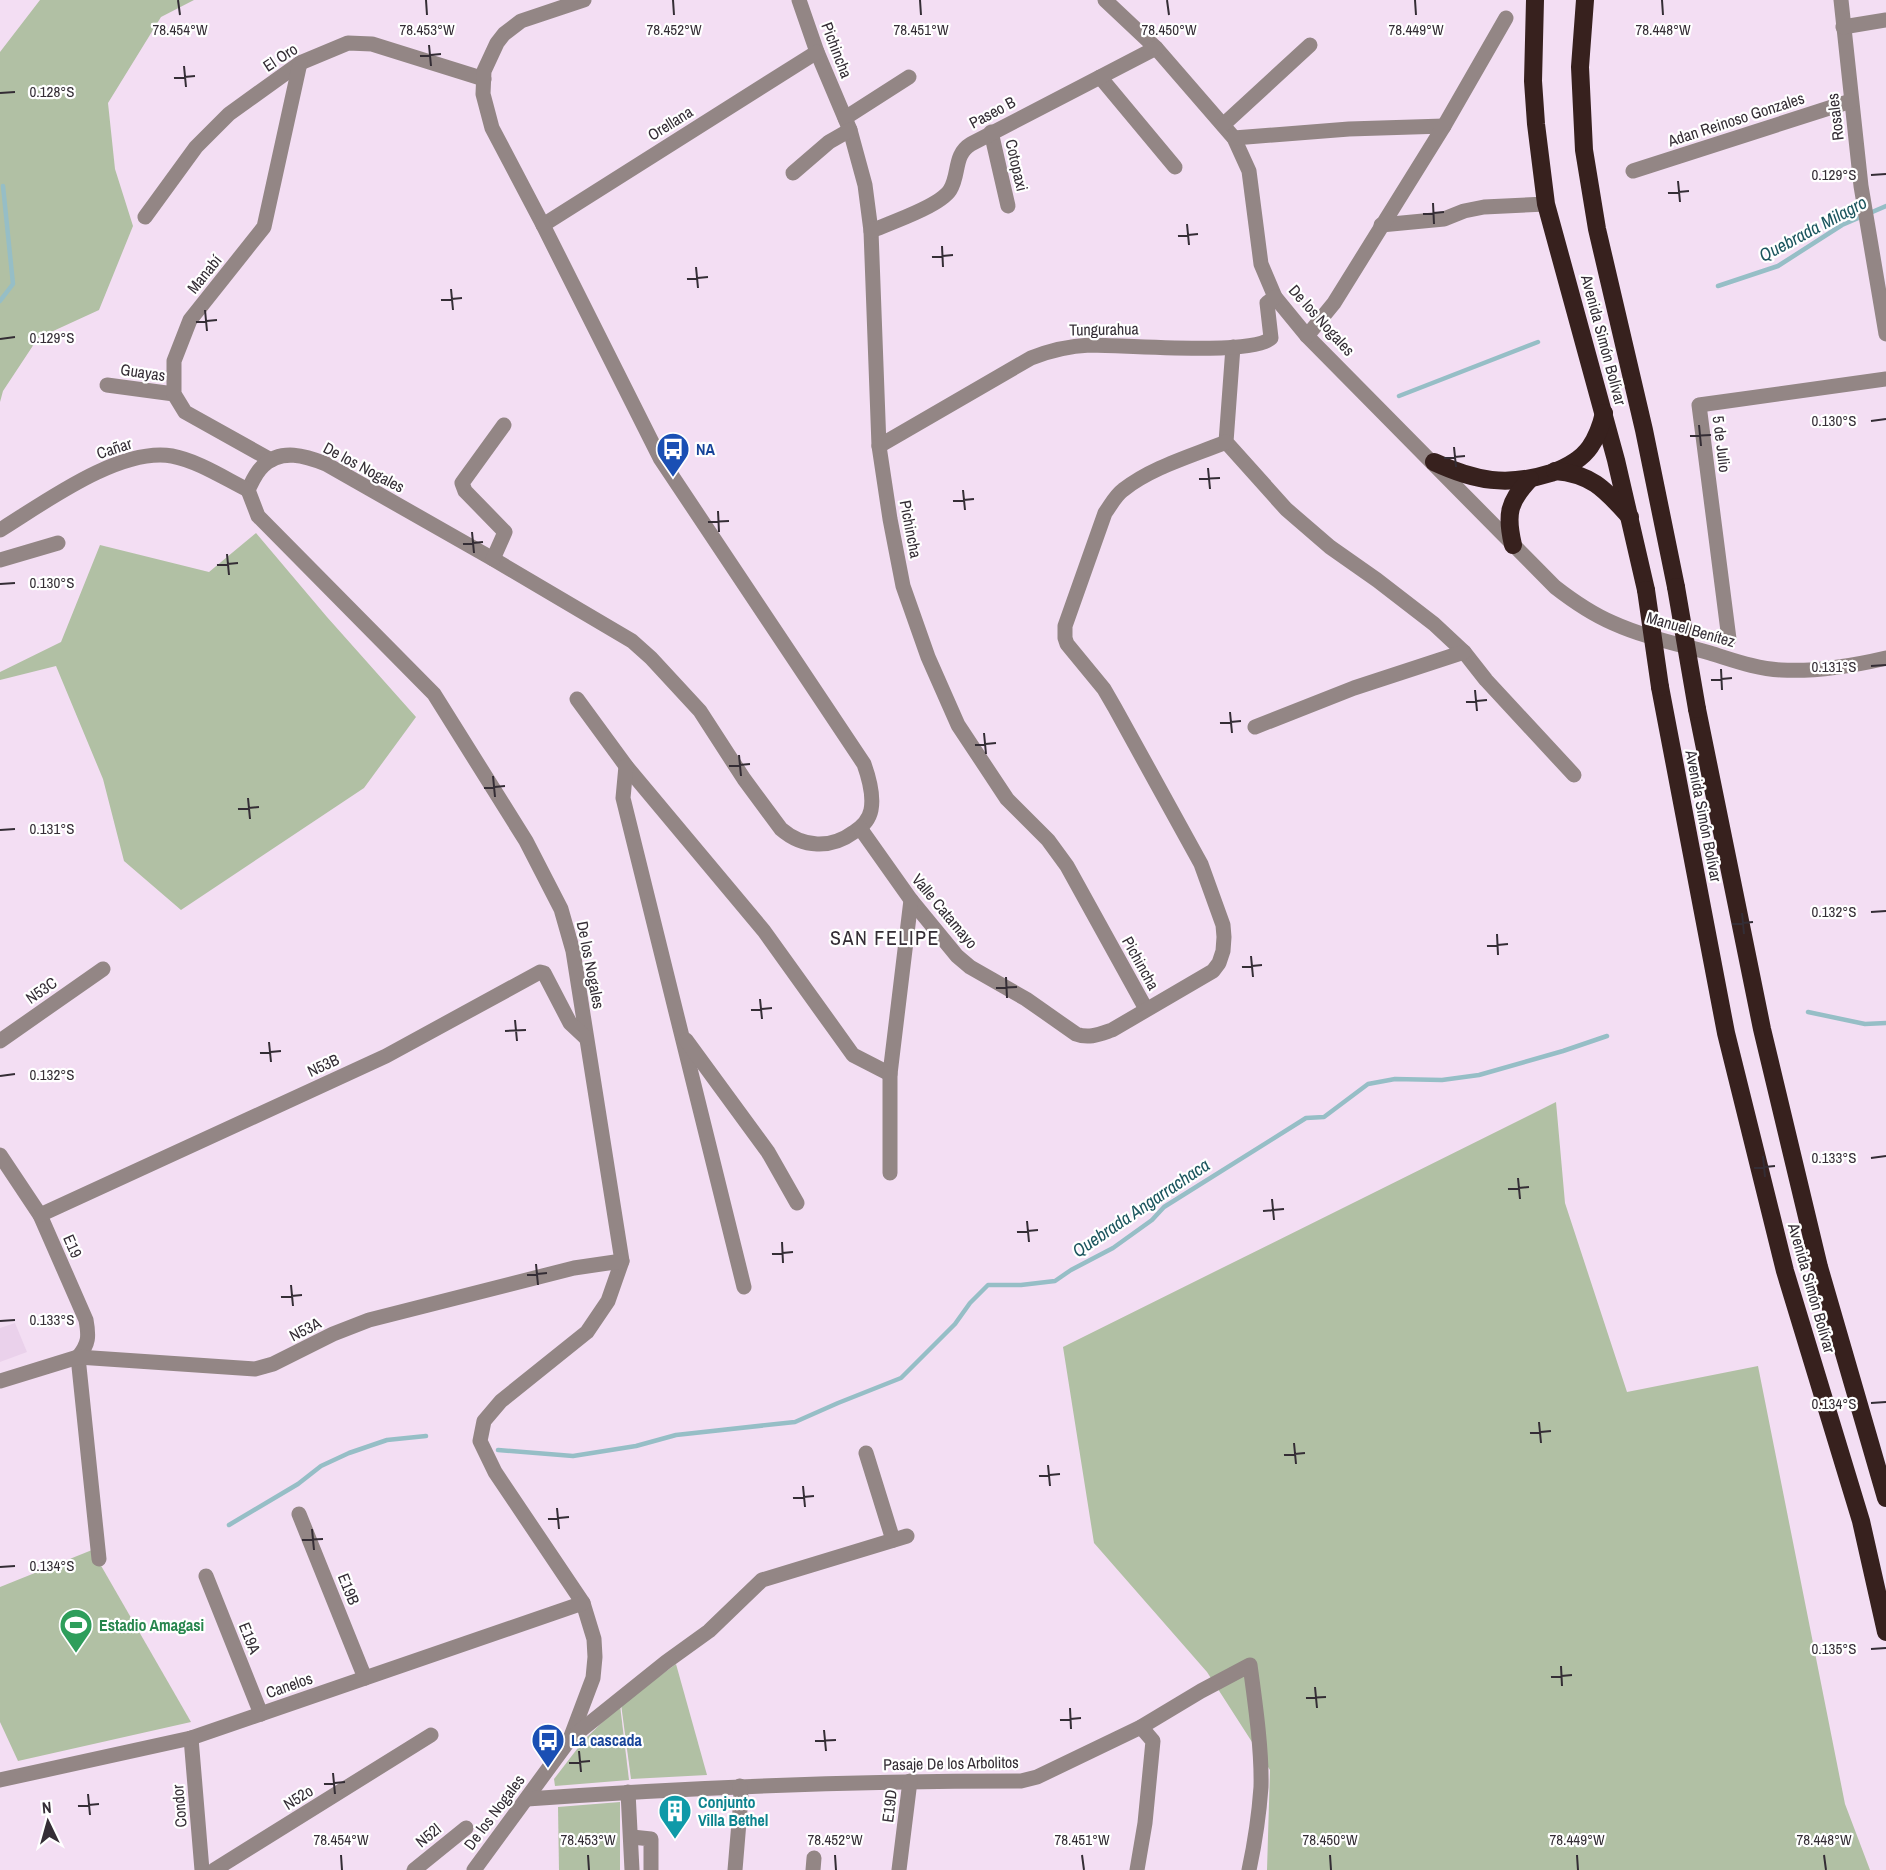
<svg xmlns="http://www.w3.org/2000/svg" width="1886" height="1870" font-family="'Archivo Narrow',sans-serif">
<style>
.built{fill:#ead1eb}
.green{fill:#b1c0a4}
.lines{fill:none;stroke-linecap:round;stroke-linejoin:round}
.stream{stroke:#96bec6;stroke-width:4.5}
.minor{stroke:#938685;stroke-width:15}
.highway{stroke:#37211e;stroke-width:18}
.highway-bridge{stroke:#37211e;stroke-width:18}
.ticks{fill:none;stroke:#342d35;stroke-width:2}
.labels{text-anchor:middle;stroke-width:4.5;stroke-linejoin:round;paint-order:stroke}
.street-label{font-size:16px;fill:#342d35;stroke:#fff}
.transit-label{font-size:16px;font-weight:bold;fill:#164399;stroke:#fff;text-anchor:start}
.leisure-label{font-size:16px;font-weight:bold;fill:#27864d;stroke:#fff;text-anchor:start}
.culture-label{font-size:16px;font-weight:bold;fill:#0d838f;stroke:#fff;text-anchor:start}
.water-label{font-size:18px;font-style:italic;fill:#1b555e;stroke:#fff}
.quarter-label{font-size:20px;letter-spacing:1.5px;fill:#342d35;stroke:#fff}
.ticks-label{font-size:15px;text-anchor:middle;fill:#342d35;stroke:#fff;stroke-width:4.5;stroke-linejoin:round;paint-order:stroke}
</style>
<rect width="100%" height="100%" fill="#f3def3"/>
<polygon class="built" points="15,1323 27,1352 0,1362 0,1328"/>
<g class="green">
<polygon points="40,0 194,0 161,17 108,103 115,169 133,226 99,310 38,338 3,391 0,402 0,52"/>
<polygon points="256,533 327,617 416,717 364,788 181,910 124,861 103,779 56,666 0,680 0,672 61,642 100,545 209,572"/>
<polygon points="1556,1102 1565,1203 1627,1392 1758,1366 1845,1804 1870,1870 1267,1870 1270,1770 1207,1672 1094,1543 1063,1347"/>
<polygon points="92,1550 191,1722 18,1761 0,1722 0,1587"/>
<polygon points="676,1664 707,1775 631,1779 621,1704"/>
<polygon points="620,1705 629,1780 555,1786 554,1779 584,1740"/>
<polygon points="620,1802 620,1870 559,1870 558,1807"/>
</g>
<g class="lines">
<g class="stream">
<polyline points="1718,286 1778,266 1842,225 1886,206"/>
<polyline points="0,301 13,284 3,186"/>
<polyline points="1399,396 1538,342"/>
<polyline points="1808,1012 1865,1024 1886,1023"/>
<polyline points="498,1450 573,1456 636,1446 676,1435 795,1422 838,1403 901,1378 955,1324 970,1303 988,1285 1021,1285 1055,1281 1071,1270 1113,1248 1152,1220 1164,1207 1306,1118 1324,1117 1368,1084 1395,1079 1442,1080 1479,1075 1563,1051 1607,1036"/>
<polyline points="229,1525 298,1484 321,1466 349,1453 387,1440 426,1436"/>
</g>
<g class="minor">
<polyline points="799,0 817,52 850,130 865,185 871,231 879,446 890,519 903,586 928,657 958,725 1007,799 1048,840 1067,866 1146,1009"/>
<path d="M1105,0l51,48 78,90 15,33 12,93 14,33 32,39 248,251c18,14 37,27 58,36 31,14 65,21 97,30 23,7 47,16 71,17 35,2 71,-4 105,-12"/>
<polyline points="1841,0 1861,186 1886,334"/>
<polyline points="1843,27 1886,20"/>
<polyline points="1100,77 1175,167"/>
<polyline points="845,118 909,77"/>
<polyline points="1223,125 1310,45"/>
<polyline points="991,132 1008,206"/>
<polyline points="1234,138 1349,129 1444,126"/>
<polyline points="1633,171 1851,101"/>
<polyline points="793,173 829,142 850,130"/>
<polyline points="145,217 196,147 229,114 300,63 348,43 372,44 484,79"/>
<polyline points="543,225 817,52"/>
<polyline points="1381,225 1444,219 1464,211 1484,207 1546,204"/>
<path d="M871,231c19,-8 69,-25 79,-41 10,-16 3,-35 21,-46l185,-96"/>
<polyline points="1307,336 1334,303 1444,126 1506,18"/>
<polyline points="1233,347 1226,442 1286,509 1330,547 1377,580 1434,624 1464,652 1486,680 1574,775"/>
<polyline points="107,385 174,394"/>
<path d="M879,446l152,-88c20,-8 38,-12 59,-13 31,0 163,11 181,-7l-4,-35 8,-6"/>
<polyline points="271,460 185,412 174,394 174,361 190,320 264,227 300,63"/>
<path d="M248,490c4,-8 8,-18 15,-24 18,-18 43,-10 63,-2l167,95 139,82 19,17 49,53 44,68 37,50c22,19 50,20 73,3 8,-5 15,-12 17,-22 3,-15 -2,-32 -7,-46l-204,-306 -117,-233 -51,-97 -9,-34 1,-23 13,-28 7,-9 17,-13 63,-21"/>
<polyline points="248,490 258,516 434,694 526,841 561,909 573,951 622,1261 608,1301 587,1332 501,1401 484,1421 480,1441 495,1472 583,1603 594,1639 595,1657 593,1678 570,1739 474,1870"/>
<path d="M0,530c44,-27 119,-83 172,-74 26,5 52,22 76,34"/>
<polyline points="493,559 505,532 465,491 462,483 504,425"/>
<polyline points="0,560 58,543"/>
<polyline points="1729,639 1699,405 1886,379"/>
<polyline points="577,699 626,766 764,931 853,1055 890,1074"/>
<polyline points="1255,727 1354,688 1464,652"/>
<polyline points="626,766 623,798 744,1287"/>
<path d="M860,828l51,72 46,56 13,11 56,32 50,35c13,5 24,0 36,-4l101,-59 6,-8 4,-12 1,-14 -1,-12 -22,-61 -86,-156 -11,-19 -37,-45 -2,-6v-12l40,-113c6,-8 10,-17 18,-23 29,-23 69,-34 103,-48"/>
<polyline points="686,1040 768,1152 797,1203"/>
<polyline points="0,1041 103,969"/>
<path d="M0,1155l40,60 46,105c3,16 3,24 -8,37"/>
<polyline points="890,1173 890,1074 911,900"/>
<polyline points="40,1215 386,1056 540,972 544,973 570,1023 586,1038"/>
<polyline points="78,1357 99,1559"/>
<polyline points="0,1381 78,1357 255,1369 273,1364 333,1334 369,1320 574,1268 622,1261"/>
<polyline points="866,1453 893,1540"/>
<polyline points="299,1514 365,1678"/>
<polyline points="206,1576 261,1714"/>
<polyline points="191,1738 202,1870"/>
<polyline points="570,1739 666,1662 709,1631 762,1580 907,1536"/>
<polyline points="0,1780 191,1738 583,1603"/>
<polyline points="628,1792 632,1870"/>
<path d="M527,1799c165,-12 329,-18 494,-18l16,-4 104,-50 60,-36 49,-26c5,37 12,85 11,122 -2,28 -6,55 -12,83"/>
<polyline points="632,1837 651,1839 651,1870"/>
<polyline points="214,1870 431,1735"/>
<polyline points="414,1870 466,1828"/>
<polyline points="735,1870 741,1798 740,1786"/>
<polyline points="813,1870 814,1858"/>
<polyline points="899,1870 910,1781"/>
<polyline points="1137,1870 1145,1823 1153,1741 1141,1727"/>
</g>
<g class="highway">
<polyline points="1535,0 1533,81 1536,124 1546,204 1616,460 1646,590"/>
<polyline points="1585,0 1580,67 1584,150 1597,229 1644,430 1676,587"/>
<path d="M1434,462c41,19 73,25 117,11 14,-5 30,-13 39,-26 7,-10 11,-21 14,-34"/>
<path d="M1555,471c38,3 51,20 75,46"/>
<path d="M1513,545c-7,-30 -5,-43 17,-66"/>
<polyline points="1660,687 1726,1033 1785,1271 1861,1521 1886,1632"/>
<polyline points="1697,709 1762,1029 1819,1267 1886,1498"/>
</g>
<g class="highway-bridge">
<polyline points="1676,587 1697,709"/>
<polyline points="1646,590 1660,687"/>
</g>
</g>
<path class="ticks" d="M178,0l2,15M426,0l1,15M673,0l1,15M920,0l1,15M1167,0l2,15M1415,0l1,15M1662,0l1,15M429,45l2,21M420,56l21,-2M184,66l2,21M174,78l21,-2M0,93l15,-1M1871,175l15,-1M1678,181l2,21M1668,193l21,-2M1433,203l1,21M1423,214l21,-2M1187,224l2,21M1178,236l20,-2M942,246l1,21M932,257l21,-2M696,267l2,21M687,279l21,-2M451,289l2,21M441,300l21,-2M205,310l2,21M196,322l21,-2M0,339l15,-2M1871,421l15,-2M1699,425l2,21M1690,436l21,-1M1454,447l2,20M1444,458l21,-2M1208,468l2,21M1199,479l21,-1M963,490l2,20M953,501l21,-2M718,511l1,21M708,522l21,-1M472,532l2,21M463,544l20,-2M227,554l2,21M217,565l21,-2M0,584l15,-1M1871,666l15,-1M1721,669l1,21M1711,680l21,-2M1475,690l2,21M1466,702l21,-2M1230,712l2,21M1220,723l21,-2M984,733l2,21M975,745l21,-2M739,755l2,21M729,766l21,-2M493,776l2,21M484,788l21,-2M248,798l2,21M238,809l21,-2M0,830l15,-1M1871,912l15,-1M1742,913l2,21M1732,924l21,-2M1497,934l1,21M1487,946l21,-2M1251,956l2,21M1242,967l20,-2M1006,977l1,21M996,988l21,-1M760,999l2,20M751,1010l21,-2M515,1020l2,21M505,1031l21,-1M269,1042l2,20M260,1053l21,-2M0,1076l15,-2M1763,1156l2,21M1871,1158l15,-2M1754,1168l21,-2M1518,1178l2,21M1508,1189l21,-2M1272,1199l2,21M1263,1211l21,-2M1027,1221l2,21M1017,1232l21,-2M782,1242l1,21M772,1254l21,-2M536,1264l2,21M527,1275l20,-2M291,1285l2,21M281,1297l21,-2M0,1321l15,-1M1871,1403l15,-1M1539,1422l2,21M1530,1433l21,-2M1294,1443l2,21M1284,1455l21,-2M1048,1465l2,21M1039,1476l21,-2M803,1486l2,21M793,1498l21,-2M557,1508l2,21M548,1519l21,-2M312,1529l2,21M302,1540l21,-1M0,1567l15,-1M1871,1649l15,-1M1561,1666l1,20M1551,1677l21,-2M1315,1687l2,21M1306,1698l20,-1M1070,1708l1,21M1060,1720l21,-2M824,1730l2,21M815,1741l21,-1M579,1751l2,21M569,1763l21,-2M333,1773l2,21M324,1784l21,-2M88,1794l2,21M78,1806l21,-2M341,1855l1,15M588,1855l1,15M835,1855l1,15M1082,1855l2,15M1330,1855l1,15M1577,1855l1,15M1824,1855l2,15"/>
<defs>
<g id="bus-pin" transform="scale(1.725)"><path d="M0 17L-7.5 6A9.5 9.5 0 1 1 7.5 6Z" fill="#1a4fb4" stroke="#fff"/><path d="M-5-6H5V4H4V6H2V4H-2V6H-4V4H-5ZM-3.5-4V0h7V-4ZM-3.5 1.2v1.5H-2V1.2ZM2 1.2v1.5H3.5V1.2Z" fill="#fff"/></g>
<g id="stadium-pin" transform="scale(1.725)"><path d="M0 17L-7.5 6A9.5 9.5 0 1 1 7.5 6Z" fill="#2e9e5b" stroke="#fff"/><path d="M0-5a6.5 5 0 1 0 0 10a6.5 5 0 1 0 0-10ZM-3.5-1.8h7v3.6h-7Z" fill="#fff"/></g>
<g id="building-pin" transform="scale(1.725)"><path d="M0 17L-7.5 6A9.5 9.5 0 1 1 7.5 6Z" fill="#0f9aa8" stroke="#fff"/><path d="M-4-6H4V6H1V3H-1V6H-4ZM-2.5-4.3h1.7v1.8h-1.7ZM.8-4.3h1.7v1.8H.8ZM-2.5-1h1.7V.8h-1.7ZM.8-1h1.7V.8H.8Z" fill="#fff"/></g>
</defs>
<g fill-rule="evenodd">
<use href="#bus-pin" x="673" y="449"/>
<use href="#stadium-pin" x="76" y="1625"/>
<use href="#bus-pin" x="548" y="1740"/>
<use href="#building-pin" x="675" y="1811"/>
</g>
<g class="labels">
<g class="street-label">
<text transform="translate(837 50) rotate(69)" y="6">Pichincha</text>
<text transform="translate(280 57) rotate(-33)" y="6">El Oro</text>
<text transform="translate(992 112) rotate(-28)" y="6">Paseo B</text>
<text transform="translate(1835 117) rotate(-97)" y="6">Rosales</text>
<text transform="translate(1736 119) rotate(-18)" y="6">Adan Reinoso Gonzales</text>
<text transform="translate(670 123) rotate(-32)" y="6">Orellana</text>
<text transform="translate(1017 165) rotate(77)" y="6">Cotopaxi</text>
<text transform="translate(204 274) rotate(-51)" y="6">Manabí</text>
<text transform="translate(1322 320) rotate(48)" y="6">De los Nogales</text>
<text transform="translate(1104 329) rotate(-1)" y="6">Tungurahua</text>
<text transform="translate(1604 340) rotate(75)" y="6">Avenida Simón Bolívar</text>
<text transform="translate(143 372) rotate(8)" y="6">Guayas</text>
<text transform="translate(1722 444) rotate(83)" y="6">5 de Julio</text>
<text transform="translate(114 448) rotate(-18)" y="6">Cañar</text>
<text transform="translate(364 467) rotate(28)" y="6">De los Nogales</text>
<text transform="translate(911 529) rotate(79)" y="6">Pichincha</text>
<text transform="translate(1691 629) rotate(16)" y="6">Manuel Benítez</text>
<text transform="translate(1704 816) rotate(79)" y="6">Avenida Simón Bolívar</text>
<text transform="translate(945 911) rotate(50)" y="6">Valle Catamayo</text>
<text transform="translate(1141 963) rotate(61)" y="6">Pichincha</text>
<text transform="translate(591 965) rotate(79)" y="6">De los Nogales</text>
<text transform="translate(41 990) rotate(-35)" y="6">N53C</text>
<text transform="translate(323 1065) rotate(-25)" y="6">N53B</text>
<text transform="translate(73 1246) rotate(66)" y="6">E19</text>
<text transform="translate(1812 1288) rotate(74)" y="6">Avenida Simón Bolívar</text>
<text transform="translate(305 1329) rotate(-27)" y="6">N53A</text>
<text transform="translate(349 1589) rotate(68)" y="6">E19B</text>
<text transform="translate(250 1638) rotate(68)" y="6">E19A</text>
<text transform="translate(289 1685) rotate(-19)" y="6">Canelos</text>
<text transform="translate(951 1763) rotate(-1)" y="6">Pasaje De los Arbolitos</text>
<text transform="translate(298 1797) rotate(-32)" y="6">N52o</text>
<text transform="translate(179 1806) rotate(-95)" y="6">Condor</text>
<text transform="translate(889 1806) rotate(-83)" y="6">E19D</text>
<text transform="translate(494 1812) rotate(-53)" y="6">De los Nogales</text>
<text transform="translate(428 1835) rotate(-39)" y="6">N52l</text>
</g>
<g class="transit-label">
<text x="696" y="455">NA</text>
<text x="571" y="1746">La cascada</text>
</g>
<g class="leisure-label">
<text x="99" y="1631">Estadio Amagasi</text>
</g>
<g class="culture-label">
<text x="698" y="1808">Conjunto<tspan x="698" dy="18">Villa Bethel</tspan></text>
</g>
<g class="water-label">
<text transform="translate(1813 229) rotate(-28)" y="6">Quebrada Milagro</text>
<text transform="translate(1141 1208) rotate(-34)" y="6">Quebrada Angarrachaca</text>
</g>
<g class="quarter-label">
<text x="885" y="945">SAN FELIPE</text>
</g>
</g>
<g class="ticks-label">
<text x="180" y="35">78.454°W</text>
<text x="427" y="35">78.453°W</text>
<text x="674" y="35">78.452°W</text>
<text x="921" y="35">78.451°W</text>
<text x="1169" y="35">78.450°W</text>
<text x="1416" y="35">78.449°W</text>
<text x="1663" y="35">78.448°W</text>
<text x="52" y="97">0.128°S</text>
<text x="1834" y="180">0.129°S</text>
<text x="52" y="343">0.129°S</text>
<text x="1834" y="426">0.130°S</text>
<text x="52" y="588">0.130°S</text>
<text x="1834" y="672">0.131°S</text>
<text x="52" y="834">0.131°S</text>
<text x="1834" y="917">0.132°S</text>
<text x="52" y="1080">0.132°S</text>
<text x="1834" y="1163">0.133°S</text>
<text x="52" y="1325">0.133°S</text>
<text x="1834" y="1409">0.134°S</text>
<text x="52" y="1571">0.134°S</text>
<text x="1834" y="1654">0.135°S</text>
<text x="341" y="1845">78.454°W</text>
<text x="588" y="1845">78.453°W</text>
<text x="835" y="1845">78.452°W</text>
<text x="1082" y="1845">78.451°W</text>
<text x="1330" y="1845">78.450°W</text>
<text x="1577" y="1845">78.449°W</text>
<text x="1824" y="1845">78.448°W</text>
</g>
<g transform="translate(48 1822) rotate(355)" stroke="#ffffff" stroke-width="4.5" paint-order="stroke">
<path d="M0-4.5L10 22L0 15L-10 22Z" fill="#342d35"/>
<text y="-9" font-size="16" font-weight="bold" text-anchor="middle" fill="#342d35">N</text>
</g>
</svg>
